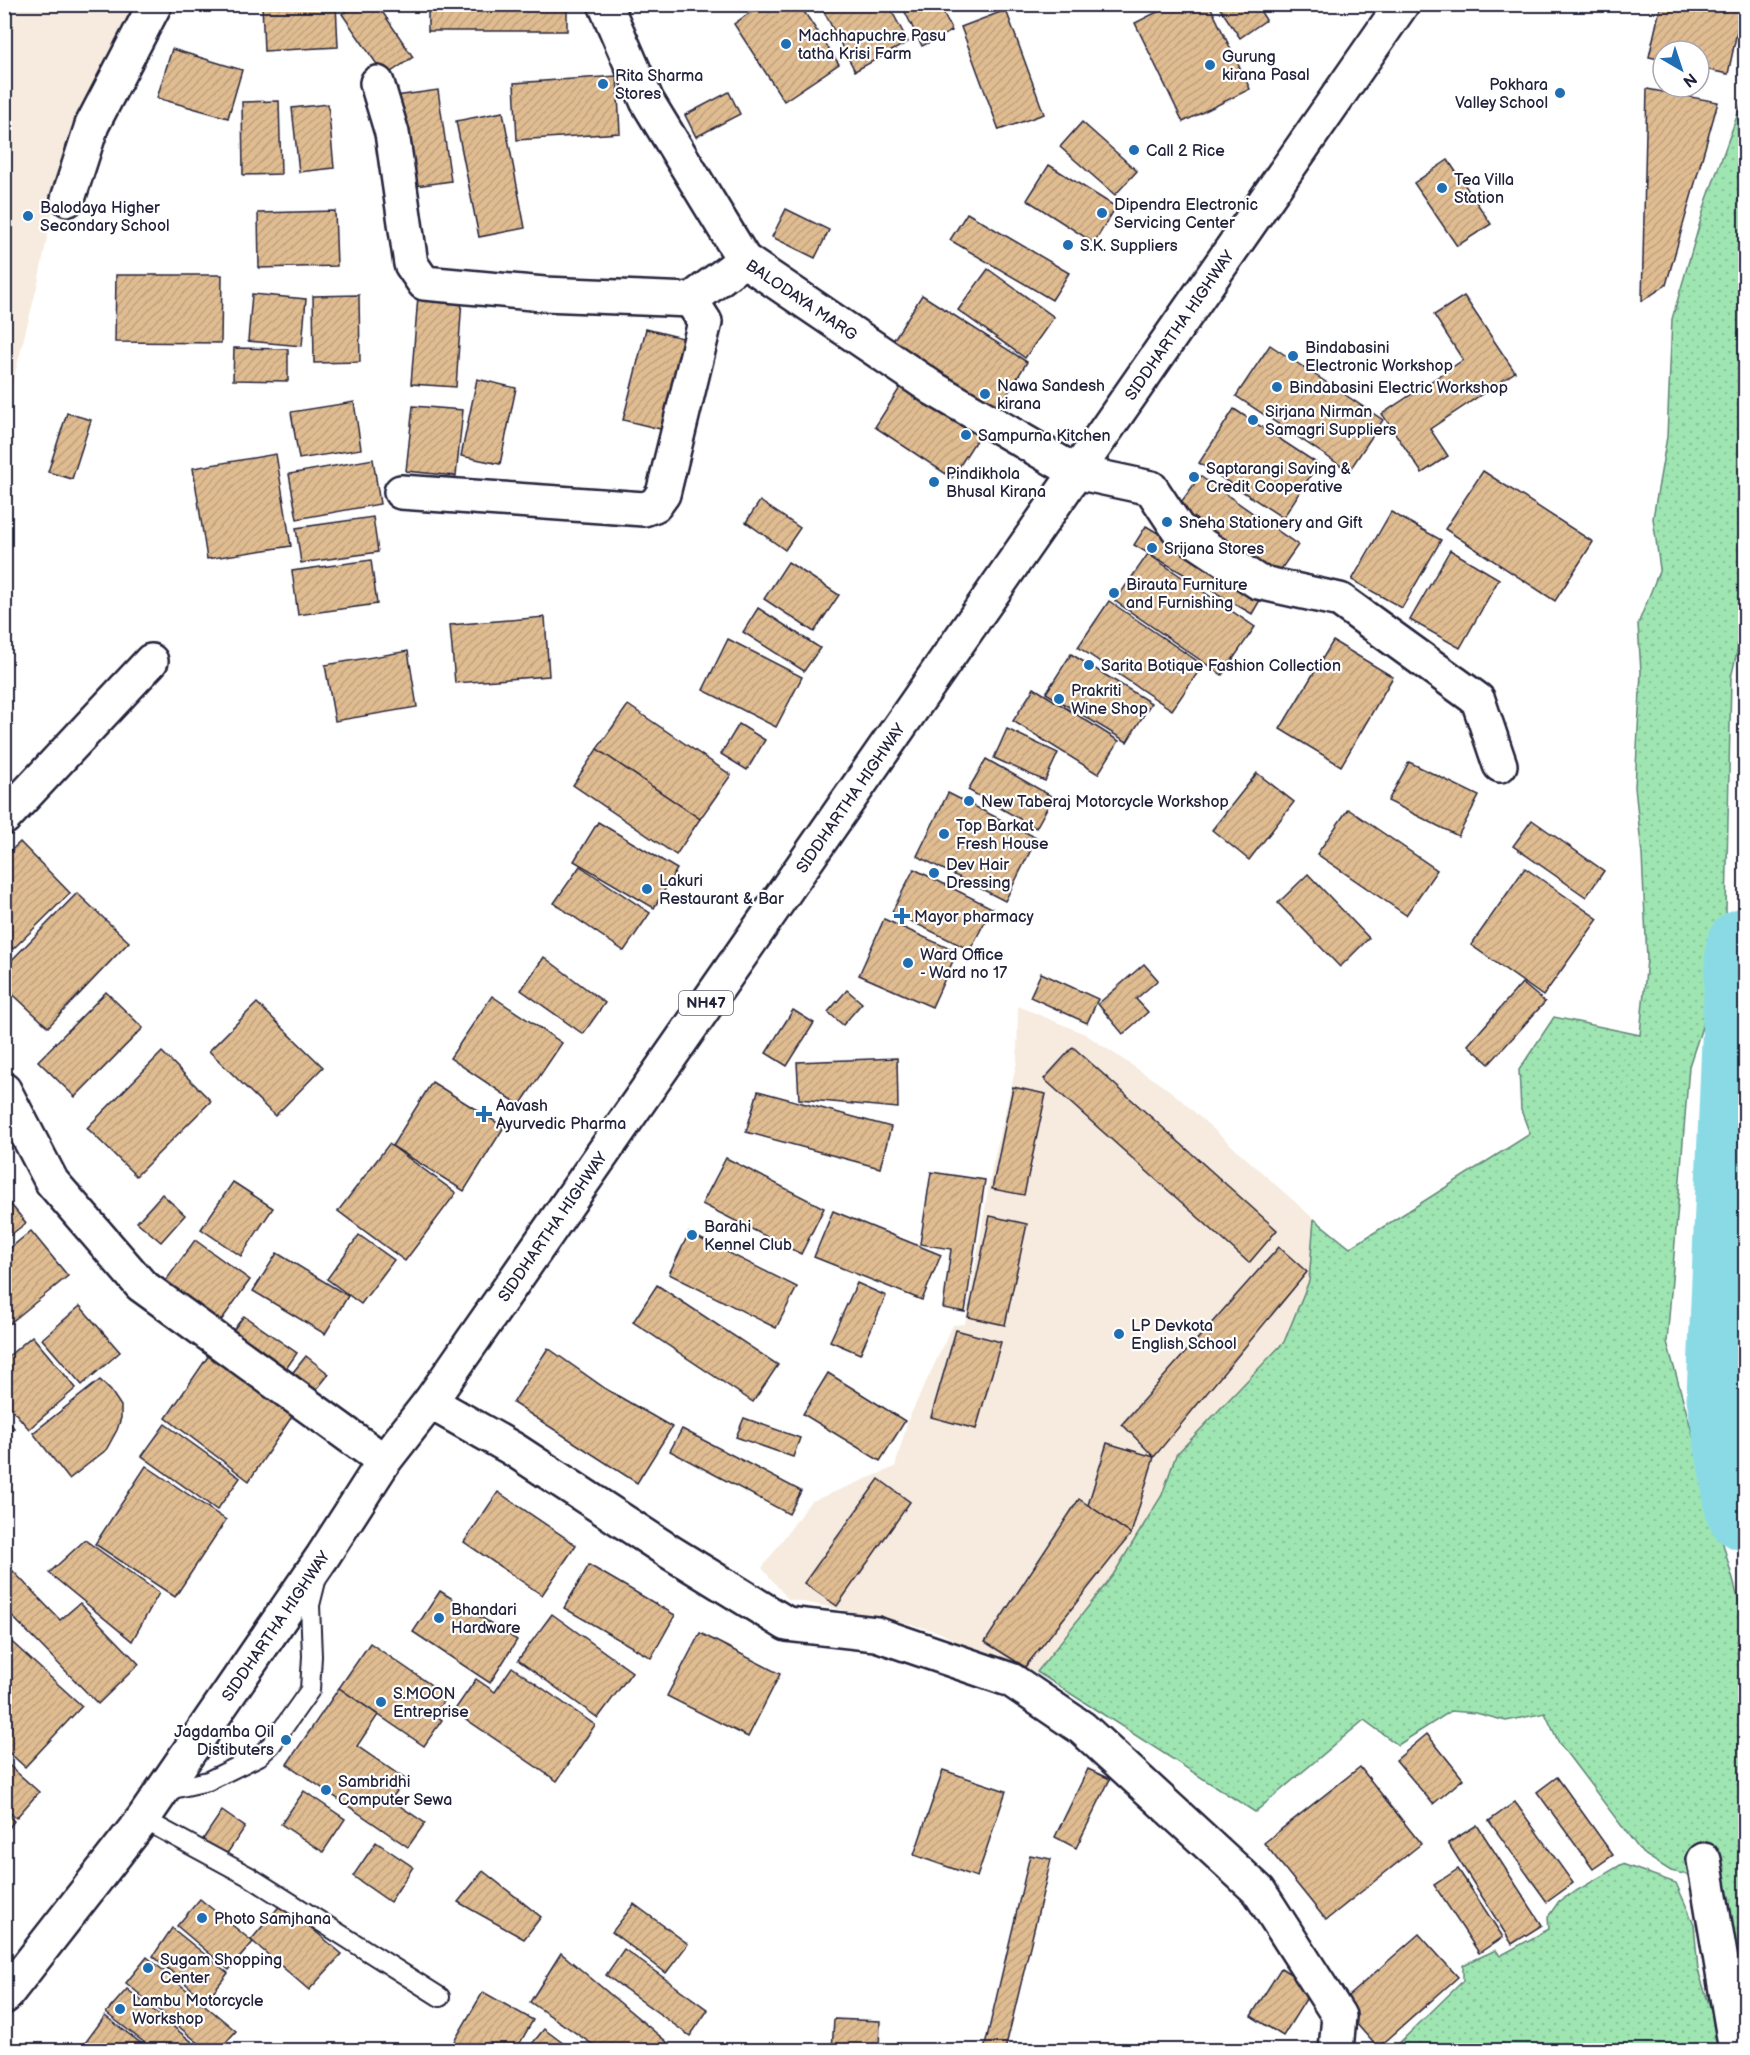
<svg xmlns="http://www.w3.org/2000/svg" width="1750" height="2055" font-family="'Balsamiq Sans',sans-serif">
<style>
.built{fill:#f6ebde}
.grass{fill:url(#grass-dots);stroke:#608476;stroke-width:1.5}
.lines{fill:none;stroke-linecap:round;stroke-linejoin:round}
.river{stroke:#8adae6;stroke-width:81}
.building{fill:url(#building-hatch);stroke:#22223b;stroke-width:1.5}
.lane-casing{stroke:#22223b;stroke-width:22}
.street-casing{stroke:#22223b;stroke-width:38}
.highway-casing{stroke:#22223b;stroke-width:38}
.lane{stroke:#fff;stroke-width:18}
.street{stroke:#fff;stroke-width:33}
.highway{stroke:#fff;stroke-width:33}
.poi-dot{fill:#1f6fb2;stroke:#fff;stroke-width:2}
.labels{text-anchor:middle;stroke-width:4.5;stroke-linejoin:round;paint-order:stroke}
.shield{fill:#fff;stroke:#646476;stroke-width:1.5}
.shield-label{font-size:15px;font-weight:bold;fill:#22223b}
.poi-label{font-size:16px;fill:#22223b;stroke:#fff;text-anchor:start}
.street-label{font-size:16px;fill:#22223b;stroke:#fff}
</style>
<defs>
<pattern id="grass-dots" width="8" height="8" patternUnits="userSpaceOnUse" patternTransform="scale(1.5)"><rect width="8" height="8" fill="#9ee5b2"/><path d="M2 2h.1M6 6h.1" fill="none" stroke="#88c49a" stroke-width="1.8" stroke-linecap="round"/></pattern>
<pattern id="building-hatch" width="6" height="6" patternUnits="userSpaceOnUse" patternTransform="scale(1.5)"><rect width="6" height="6" fill="#e0bc91"/><path d="M-1 1l2-2M0 6l6-6M5 7l2-2" fill="none" stroke="#c0a17e"/></pattern>
</defs>
<rect width="100%" height="100%" fill="#fff"/>
<filter id="ink" filterUnits="userSpaceOnUse"><feTurbulence type="fractalNoise" baseFrequency=".0167" numOctaves="2"/><feDisplacementMap in="SourceGraphic" scale="12" xChannelSelector="R" yChannelSelector="G"/><feConvolveMatrix kernelMatrix="1 2 1 2 8 2 1 2 1" color-interpolation-filters="sRGB"/></filter>
<g filter="url(#ink)">
<g class="built">
<polygon points="5,5 145,5 129,43 65,149 38,283 5,412"/>
<polygon points="1018,1006 1085,1034 1172,1092 1314,1219 1309,1281 1285,1342 1176,1455 1162,1495 1113,1575 1037,1672 992,1668 952,1639 939,1632 894,1620 788,1599 762,1568 810,1502 895,1467 908,1420 953,1325 965,1324 992,1168 1017,1062"/>
</g>
<g class="grass">
<polygon points="1745,94 1746,612 1731,678 1725,958 1689,1066 1667,1342 1745,1623 1745,2012 1718,1882 1671,1871 1642,1853 1559,1743 1545,1713 1506,1721 1476,1713 1451,1711 1398,1745 1364,1720 1255,1812 1037,1672 1113,1575 1162,1495 1176,1455 1284,1342 1309,1281 1314,1219 1350,1248 1530,1134 1521,1110 1519,1070 1554,1017 1640,1035 1647,959 1642,855 1635,787 1641,672 1638,624 1660,569 1653,518 1667,437 1672,319 1706,202"/>
<polygon points="1622,1864 1676,1883 1694,1924 1698,1970 1717,2029 1719,2050 1392,2050 1463,1981 1463,1965 1496,1950 1500,1956 1549,1929 1548,1917 1559,1901"/>
</g>
<g class="lines">
<polyline class="river" points="1746,948 1727,1397 1746,1510"/>
</g>
<g class="building">
<polygon points="262,4 336,4 338,47 264,51"/>
<polygon points="356,4 377,4 413,57 385,76 342,14"/>
<rect x="428" y="4" width="139" height="27"/>
<polygon points="762,4 799,4 839,64 784,101 734,24"/>
<polygon points="820,4 888,4 908,42 855,71"/>
<polygon points="901,4 939,4 952,31 922,46"/>
<polygon points="1173,4 1209,4 1250,89 1183,122 1135,23"/>
<polygon points="1217,4 1256,4 1266,20 1240,38"/>
<polygon points="1661,4 1743,4 1728,74 1699,68 1699,51 1663,51 1663,60 1649,57"/>
<polygon points="1006,10 1044,114 999,130 961,27"/>
<polygon points="172,49 242,70 228,118 157,98"/>
<polygon points="617,76 620,133 517,140 514,83"/>
<polygon points="1647,89 1718,102 1666,285 1642,301"/>
<polygon points="438,90 451,181 409,187 396,96"/>
<polygon points="729,92 740,114 696,137 685,115"/>
<polygon points="279,101 281,174 243,175 242,102"/>
<polygon points="328,104 334,168 299,172 292,108"/>
<polygon points="503,112 525,228 479,237 456,121"/>
<polygon points="1082,122 1137,171 1115,195 1060,147"/>
<polygon points="1448,160 1491,224 1457,246 1414,183"/>
<polygon points="1049,165 1116,207 1094,243 1027,200"/>
<polygon points="786,209 829,230 815,258 772,237"/>
<polygon points="335,211 337,266 259,268 258,213"/>
<polygon points="967,213 1069,273 1052,300 950,240"/>
<polygon points="988,269 1054,317 1025,358 958,310"/>
<polygon points="116,275 222,275 221,343 115,342"/>
<polygon points="252,294 306,299 302,346 248,341"/>
<polygon points="359,295 360,362 314,363 313,296"/>
<polygon points="922,295 1027,362 995,414 889,347"/>
<polygon points="418,296 462,299 456,387 411,384"/>
<polygon points="1464,296 1515,372 1430,429 1448,456 1422,473 1382,414 1463,360 1434,315"/>
<polygon points="646,329 695,341 673,432 623,420"/>
<polygon points="1270,345 1383,420 1349,471 1236,396"/>
<polygon points="234,348 288,349 288,381 233,380"/>
<polygon points="477,379 516,388 500,464 461,456"/>
<polygon points="903,383 980,434 952,478 875,427"/>
<polygon points="354,402 361,449 299,459 291,412"/>
<polygon points="413,406 463,410 456,476 406,471"/>
<polygon points="1234,409 1318,464 1283,518 1199,463"/>
<polygon points="67,413 91,420 72,479 48,472"/>
<polygon points="276,454 291,546 207,559 193,468"/>
<polygon points="373,459 380,504 297,519 289,474"/>
<polygon points="1483,471 1593,542 1555,601 1445,529"/>
<polygon points="1200,476 1298,545 1272,582 1174,512"/>
<polygon points="760,501 800,528 785,550 746,522"/>
<polygon points="1391,512 1441,540 1402,608 1352,580"/>
<polygon points="373,517 378,552 301,563 296,528"/>
<polygon points="1146,526 1263,595 1252,614 1134,545"/>
<polygon points="1450,550 1499,579 1460,648 1410,620"/>
<polygon points="1148,554 1255,627 1222,675 1115,601"/>
<polygon points="371,560 377,604 298,615 292,571"/>
<polygon points="788,562 839,595 814,632 764,599"/>
<polygon points="1109,601 1203,665 1172,710 1078,647"/>
<polygon points="758,608 820,648 804,671 743,632"/>
<polygon points="545,617 549,676 455,683 450,625"/>
<polygon points="728,639 802,677 776,727 703,690"/>
<polygon points="1333,641 1393,677 1341,766 1280,729"/>
<polygon points="408,651 417,707 335,721 325,665"/>
<polygon points="1071,654 1151,703 1127,742 1046,693"/>
<polygon points="1034,688 1119,741 1098,774 1013,721"/>
<polygon points="628,705 731,775 700,819 597,749"/>
<polygon points="739,724 765,740 747,770 721,754"/>
<polygon points="1007,729 1058,753 1045,781 994,758"/>
<polygon points="597,749 700,819 676,855 573,785"/>
<polygon points="986,759 1053,797 1036,828 968,790"/>
<polygon points="1409,762 1479,796 1458,836 1388,801"/>
<polygon points="1257,773 1294,802 1249,860 1212,830"/>
<polygon points="948,793 1037,838 1005,901 917,856"/>
<polygon points="1348,809 1437,870 1406,915 1317,854"/>
<polygon points="1532,820 1604,871 1586,897 1513,846"/>
<polygon points="598,822 677,869 654,908 574,861"/>
<polygon points="20,842 70,893 13,949 4,940 4,857"/>
<polygon points="580,866 650,913 624,951 554,903"/>
<polygon points="1525,868 1598,919 1543,996 1471,945"/>
<polygon points="914,869 992,908 970,950 892,912"/>
<polygon points="1308,874 1369,938 1340,967 1278,903"/>
<polygon points="77,893 129,942 48,1027 4,986 4,968"/>
<polygon points="884,919 957,952 932,1007 859,975"/>
<polygon points="544,957 605,1003 583,1034 521,990"/>
<polygon points="1144,964 1158,980 1136,999 1148,1012 1123,1034 1098,1004"/>
<polygon points="1041,973 1098,999 1087,1023 1030,997"/>
<polygon points="1522,983 1545,1002 1489,1064 1468,1045"/>
<polygon points="847,990 862,1003 843,1025 828,1012"/>
<polygon points="106,992 143,1028 75,1097 38,1061"/>
<polygon points="492,996 562,1043 520,1105 450,1058"/>
<polygon points="257,1003 323,1067 275,1116 209,1051"/>
<polygon points="793,1010 814,1023 787,1066 766,1053"/>
<polygon points="1073,1047 1277,1230 1249,1263 1044,1079"/>
<polygon points="162,1052 211,1101 136,1176 87,1128"/>
<polygon points="897,1058 898,1108 799,1099 797,1062"/>
<polygon points="432,1082 504,1127 464,1191 392,1146"/>
<polygon points="1013,1087 1046,1094 1024,1195 992,1189"/>
<polygon points="758,1091 891,1127 880,1168 746,1132"/>
<polygon points="389,1144 456,1193 405,1261 338,1211"/>
<polygon points="726,1158 824,1208 801,1254 702,1204"/>
<polygon points="931,1172 985,1180 965,1312 943,1308 951,1249 920,1244"/>
<polygon points="233,1182 273,1208 241,1256 201,1229"/>
<polygon points="162,1194 185,1215 161,1242 137,1222"/>
<polygon points="4,1196 26,1223 4,1240"/>
<polygon points="833,1211 941,1255 922,1300 814,1257"/>
<polygon points="990,1216 1027,1224 1005,1325 968,1317"/>
<polygon points="31,1231 68,1276 4,1328 4,1253"/>
<polygon points="689,1233 797,1287 776,1328 669,1274"/>
<polygon points="359,1235 394,1260 361,1304 327,1279"/>
<polygon points="195,1240 250,1280 218,1325 162,1286"/>
<polygon points="1279,1247 1307,1272 1154,1457 1122,1424"/>
<polygon points="277,1253 348,1296 325,1334 253,1291"/>
<polygon points="857,1283 886,1296 860,1354 830,1341"/>
<polygon points="657,1285 778,1365 753,1402 633,1322"/>
<polygon points="80,1306 120,1352 82,1385 42,1339"/>
<polygon points="244,1316 297,1353 281,1376 227,1338"/>
<polygon points="956,1330 1001,1342 976,1429 931,1417"/>
<polygon points="32,1336 76,1388 29,1429 4,1400 4,1360"/>
<polygon points="548,1348 606,1389 672,1427 637,1483 513,1403"/>
<polygon points="211,1352 297,1409 249,1481 166,1418"/>
<polygon points="306,1356 329,1374 313,1394 290,1376"/>
<polygon points="828,1373 905,1421 880,1461 803,1414"/>
<polygon points="100,1380 111,1391 121,1406 121,1418 117,1430 106,1450 69,1479 33,1433"/>
<polygon points="4,1415 14,1428 4,1436"/>
<polygon points="744,1418 800,1438 793,1457 736,1437"/>
<polygon points="165,1424 240,1478 217,1510 142,1456"/>
<polygon points="682,1429 801,1491 789,1514 670,1451"/>
<polygon points="1107,1443 1154,1457 1131,1534 1088,1505"/>
<polygon points="146,1466 226,1520 175,1597 95,1544"/>
<polygon points="879,1479 910,1502 837,1606 804,1583"/>
<polygon points="498,1492 576,1545 542,1595 464,1542"/>
<polygon points="1079,1499 1131,1534 1025,1667 985,1642"/>
<polygon points="85,1540 159,1593 132,1641 49,1573"/>
<polygon points="589,1565 675,1615 651,1658 564,1608"/>
<polygon points="13,1571 60,1620 80,1603 139,1664 98,1704 4,1608 4,1579"/>
<polygon points="440,1591 517,1640 490,1683 413,1632"/>
<polygon points="552,1614 632,1672 598,1718 518,1660"/>
<polygon points="700,1633 780,1674 748,1737 667,1696"/>
<polygon points="4,1635 82,1706 25,1767 4,1748"/>
<polygon points="370,1643 447,1696 434,1714 442,1720 424,1746 339,1688"/>
<polygon points="512,1667 595,1725 557,1781 454,1711 476,1679 495,1692"/>
<polygon points="339,1688 378,1715 357,1746 405,1779 391,1800 425,1823 408,1847 287,1764"/>
<polygon points="1427,1734 1463,1779 1433,1804 1396,1760"/>
<polygon points="4,1761 39,1792 16,1818 4,1808"/>
<polygon points="1360,1767 1421,1844 1326,1920 1264,1843"/>
<polygon points="1088,1769 1110,1779 1076,1848 1055,1837"/>
<polygon points="943,1770 1006,1791 977,1877 914,1855"/>
<polygon points="1557,1777 1613,1855 1593,1869 1537,1792"/>
<polygon points="304,1791 345,1819 323,1852 281,1824"/>
<polygon points="1515,1802 1573,1883 1547,1902 1489,1821"/>
<polygon points="222,1811 245,1827 224,1858 201,1842"/>
<polygon points="4,1812 14,1821 4,1835"/>
<polygon points="1477,1825 1542,1925 1512,1944 1448,1843"/>
<polygon points="376,1842 413,1867 390,1902 353,1876"/>
<polygon points="1030,1855 1051,1859 1005,2050 984,2050"/>
<polygon points="1458,1869 1503,1937 1479,1953 1434,1885"/>
<polygon points="483,1871 541,1917 524,1939 458,1902"/>
<polygon points="200,1899 253,1942 229,1970 177,1926"/>
<polygon points="282,1903 342,1954 309,1990 251,1940"/>
<polygon points="634,1904 688,1944 666,1973 612,1932"/>
<polygon points="172,1928 228,1973 206,2001 153,1956"/>
<polygon points="1419,1934 1458,1977 1378,2048 1339,2004"/>
<polygon points="624,1949 708,2010 690,2036 606,1975"/>
<polygon points="561,1953 668,2043 664,2050 601,2050 530,2002"/>
<polygon points="147,1957 236,2031 219,2050 207,2050 126,1983"/>
<polygon points="1281,1968 1313,1988 1283,2036 1251,2016"/>
<polygon points="127,1989 197,2046 194,2050 154,2050 106,2013"/>
<polygon points="483,1992 533,2020 516,2050 449,2050"/>
<polygon points="105,2016 150,2050 95,2050 85,2043"/>
<polygon points="834,2019 880,2021 879,2050 832,2050"/>
<polygon points="544,2029 572,2050 527,2050"/>
</g>
<g class="lines">
<g class="lane-casing">
<g id="lane">
<polyline points="164,1791 208,1781 259,1756 271,1745 310,1690 312,1656 310,1605 316,1581"/>
<polyline points="143,1819 250,1877 440,1997"/>
</g>
</g>
<g class="street-casing">
<g id="street">
<path id="s1" d="M605,4l42,97 97,159 190,129 142,83 75,16 27,41 80,53 82,18 138,100 22,65"/>
<polyline points="377,83 392,133 411,264 424,283 544,294 691,300 744,260"/>
<polyline points="68,199 92,125 155,4"/>
<polyline points="401,492 644,509 655,505 663,494 705,322 691,300"/>
<polyline points="4,818 151,661"/>
<polyline points="4,1090 52,1182 141,1285 384,1461"/>
<polyline points="430,1402 513,1449 670,1552 787,1624 876,1634 1011,1680 1082,1728 1259,1891 1339,2016 1336,2050"/>
<polyline points="1704,1860 1736,2050"/>
</g>
</g>
<g class="highway-casing">
<g id="highway">
<path id="s2" d="M4,1997l139,-178 180,-263 61,-95 46,-59 972,-1398"/>
</g>
</g>
<use href="#lane" class="lane"/>
<use href="#street" class="street"/>
<use href="#highway" class="highway"/>
</g>
</g>
<g class="poi-dot">
<circle cx="786" cy="44" r="6"/>
<circle cx="1210" cy="65" r="6"/>
<circle cx="603" cy="84" r="6"/>
<circle cx="1560" cy="93" r="6"/>
<circle cx="1134" cy="150" r="6"/>
<circle cx="1442" cy="188" r="6"/>
<circle cx="1102" cy="213" r="6"/>
<circle cx="28" cy="216" r="6"/>
<circle cx="1068" cy="245" r="6"/>
<circle cx="1293" cy="356" r="6"/>
<circle cx="1277" cy="387" r="6"/>
<circle cx="985" cy="394" r="6"/>
<circle cx="1253" cy="420" r="6"/>
<circle cx="966" cy="435" r="6"/>
<circle cx="1194" cy="477" r="6"/>
<circle cx="934" cy="482" r="6"/>
<circle cx="1167" cy="522" r="6"/>
<circle cx="1152" cy="548" r="6"/>
<circle cx="1114" cy="593" r="6"/>
<circle cx="1089" cy="665" r="6"/>
<circle cx="1059" cy="699" r="6"/>
<circle cx="969" cy="801" r="6"/>
<circle cx="944" cy="834" r="6"/>
<circle cx="934" cy="873" r="6"/>
<circle cx="647" cy="889" r="6"/>
<path d="M899 907h6v6h6v6h-6v6h-6v-6h-6v-6h6z"/>
<circle cx="908" cy="963" r="6"/>
<path d="M481 1105h6v6h6v6h-6v6h-6v-6h-6v-6h6z"/>
<circle cx="692" cy="1235" r="6"/>
<circle cx="1119" cy="1334" r="6"/>
<circle cx="439" cy="1618" r="6"/>
<circle cx="381" cy="1702" r="6"/>
<circle cx="286" cy="1740" r="6"/>
<circle cx="326" cy="1790" r="6"/>
<circle cx="202" cy="1918" r="6"/>
<circle cx="148" cy="1968" r="6"/>
<circle cx="120" cy="2009" r="6"/>
</g>
<g class="labels">
<rect class="shield" x="679" y="991" width="54" height="24" rx="4.5"/>
<g class="shield-label">
<text x="706" y="1008">NH47</text>
</g>
<g class="poi-label">
<text x="798" y="41">Machhapuchre Pasu<tspan x="798" dy="18">tatha Krisi Farm</tspan></text>
<text x="1222" y="62">Gurung<tspan x="1222" dy="18">kirana Pasal</tspan></text>
<text x="615" y="81">Rita Sharma<tspan x="615" dy="18">Stores</tspan></text>
<text x="1548" y="90" text-anchor="end">Pokhara<tspan x="1548" dy="18">Valley School</tspan></text>
<text x="1146" y="156">Call 2 Rice</text>
<text x="1454" y="185">Tea Villa<tspan x="1454" dy="18">Station</tspan></text>
<text x="1114" y="210">Dipendra Electronic<tspan x="1114" dy="18">Servicing Center</tspan></text>
<text x="40" y="213">Balodaya Higher<tspan x="40" dy="18">Secondary School</tspan></text>
<text x="1080" y="251">S.K. Suppliers</text>
<text x="1305" y="353">Bindabasini<tspan x="1305" dy="18">Electronic Workshop</tspan></text>
<text x="997" y="391">Nawa Sandesh<tspan x="997" dy="18">kirana</tspan></text>
<text x="1289" y="393">Bindabasini Electric Workshop</text>
<text x="1265" y="417">Sirjana Nirman<tspan x="1265" dy="18">Samagri Suppliers</tspan></text>
<text x="978" y="441">Sampurna Kitchen</text>
<text x="1206" y="474">Saptarangi Saving &amp;<tspan x="1206" dy="18">Credit Cooperative</tspan></text>
<text x="946" y="479">Pindikhola<tspan x="946" dy="18">Bhusal Kirana</tspan></text>
<text x="1179" y="528">Sneha Stationery and Gift</text>
<text x="1164" y="554">Srijana Stores</text>
<text x="1126" y="590">Birauta Furniture<tspan x="1126" dy="18">and Furnishing</tspan></text>
<text x="1101" y="671">Sarita Botique Fashion Collection</text>
<text x="1071" y="696">Prakriti<tspan x="1071" dy="18">Wine Shop</tspan></text>
<text x="981" y="807">New Taberaj Motorcycle Workshop</text>
<text x="956" y="831">Top Barkat<tspan x="956" dy="18">Fresh House</tspan></text>
<text x="946" y="870">Dev Hair<tspan x="946" dy="18">Dressing</tspan></text>
<text x="659" y="886">Lakuri<tspan x="659" dy="18">Restaurant &amp; Bar</tspan></text>
<text x="914" y="922">Mayor pharmacy</text>
<text x="920" y="960">Ward Office<tspan x="920" dy="18">- Ward no 17</tspan></text>
<text x="496" y="1111">Aavash<tspan x="496" dy="18">Ayurvedic Pharma</tspan></text>
<text x="704" y="1232">Barahi<tspan x="704" dy="18">Kennel Club</tspan></text>
<text x="1131" y="1331">LP Devkota<tspan x="1131" dy="18">English School</tspan></text>
<text x="451" y="1615">Bhandari<tspan x="451" dy="18">Hardware</tspan></text>
<text x="393" y="1699">S.MOON<tspan x="393" dy="18">Entreprise</tspan></text>
<text x="274" y="1737" text-anchor="end">Jagdamba Oil<tspan x="274" dy="18">Distibuters</tspan></text>
<text x="338" y="1787">Sambridhi<tspan x="338" dy="18">Computer Sewa</tspan></text>
<text x="214" y="1924">Photo Samjhana</text>
<text x="160" y="1965">Sugam Shopping<tspan x="160" dy="18">Center</tspan></text>
<text x="132" y="2006">Lambu Motorcycle<tspan x="132" dy="18">Workshop</tspan></text>
</g>
<g class="street-label">
<text dy="6" stroke="none"><textPath href="#s1" startOffset="362">BALODAYA MARG</textPath></text>
<text dy="6" stroke="none"><textPath href="#s2" startOffset="2044">SIDDHARTHA HIGHWAY</textPath></text>
<text dy="6" stroke="none"><textPath href="#s2" startOffset="1468">SIDDHARTHA HIGHWAY</textPath></text>
<text dy="6" stroke="none"><textPath href="#s2" startOffset="946">SIDDHARTHA HIGHWAY</textPath></text>
<text dy="6" stroke="none"><textPath href="#s2" startOffset="460">SIDDHARTHA HIGHWAY</textPath></text>
</g>
</g>
<rect width="1750" height="2055" fill="none" stroke="#fff" stroke-width="24"/>
<rect x="12" y="12" width="1726" height="2031" fill="none" stroke="#22223b" stroke-width="2" filter="url(#ink)"/>
<g transform="translate(1681 69) rotate(141)"><circle r="28" fill="#ffffff" stroke="#a7a7b1" stroke-width="1.5"/>
<path d="M0-4.5L10 22L0 15L-10 22Z" fill="#1f6fb2"/>
<text y="-9" font-size="16" font-weight="bold" text-anchor="middle" fill="#22223b">N</text>
</g>
</svg>
